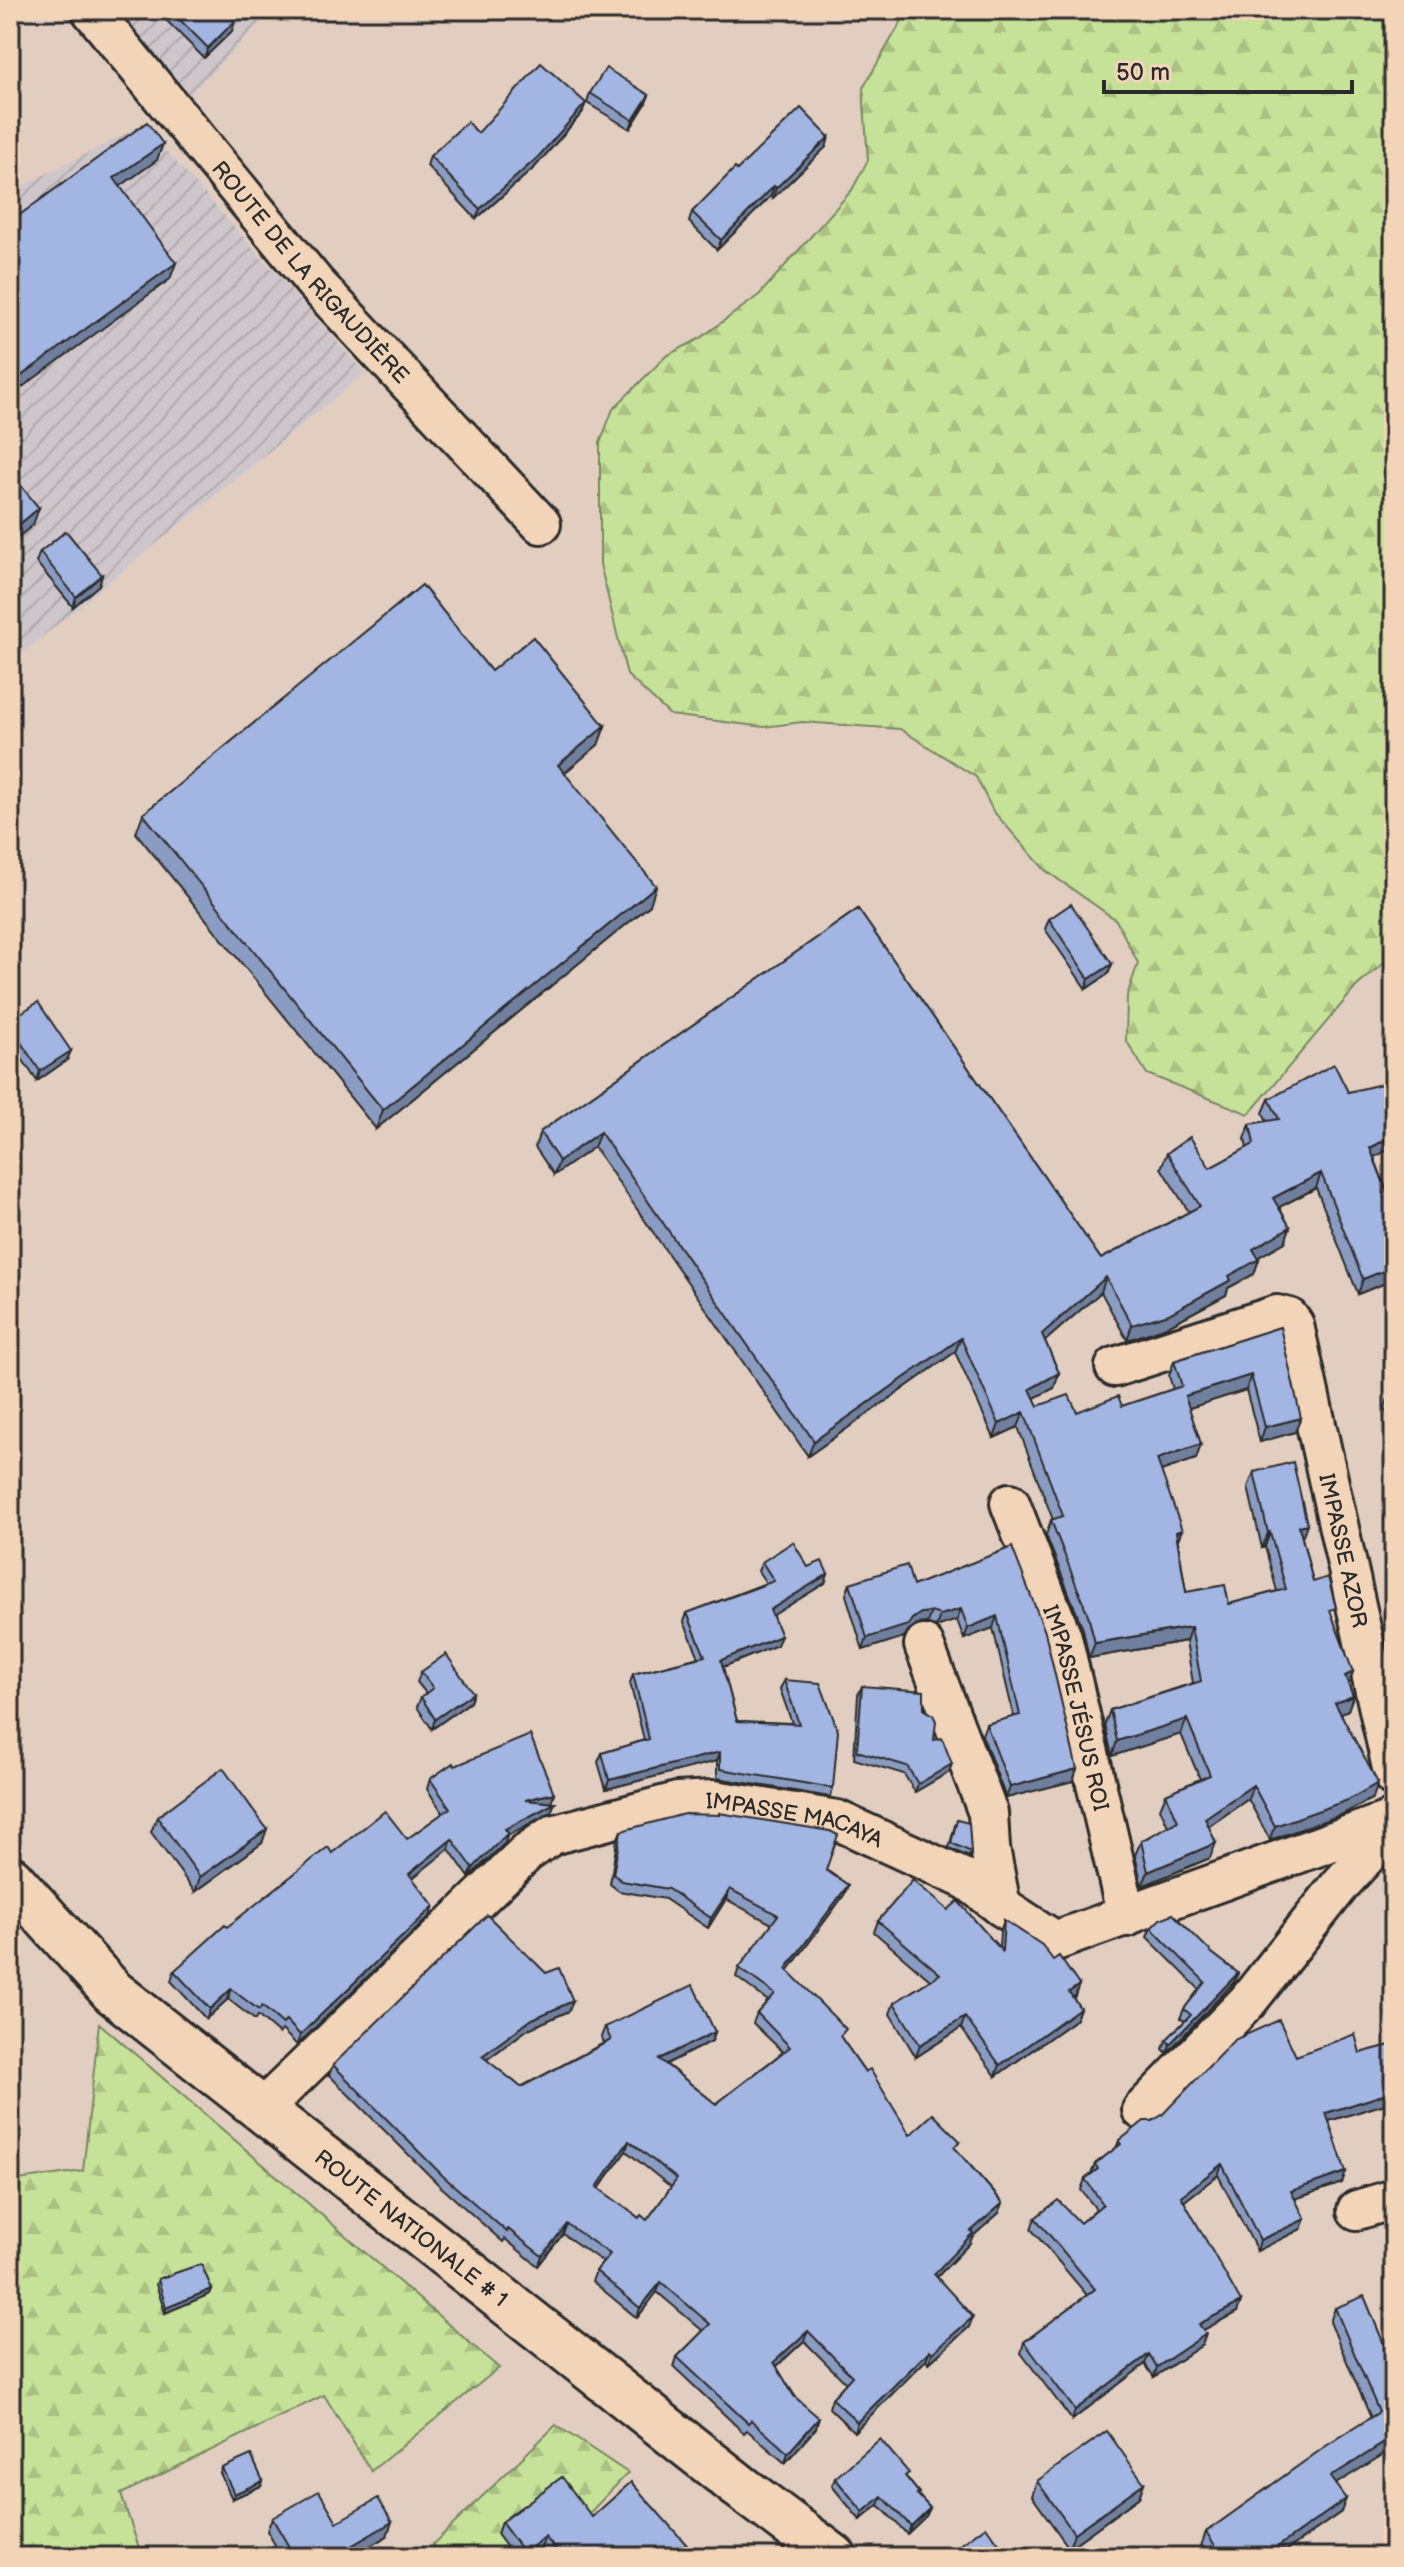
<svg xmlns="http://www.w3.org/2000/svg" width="1404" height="2567" font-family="'Balsamiq Sans',sans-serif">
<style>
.industrial{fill:url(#industrial-furrows)}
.forest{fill:url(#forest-firs);stroke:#788662;stroke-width:2}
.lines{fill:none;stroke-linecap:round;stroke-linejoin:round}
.street-casing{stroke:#2b2b2b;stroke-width:44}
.primary-casing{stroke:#2b2b2b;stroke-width:50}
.street{stroke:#f2d4b8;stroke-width:38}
.primary{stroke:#f2d4b8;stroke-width:44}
.wall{fill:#8b9cc3;stroke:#2b2b2b;stroke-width:2;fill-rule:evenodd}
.shaded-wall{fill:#717f9f;stroke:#2b2b2b;stroke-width:2}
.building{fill:#a2b5e3;stroke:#2b2b2b;stroke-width:2;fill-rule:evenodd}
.labels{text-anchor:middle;stroke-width:6;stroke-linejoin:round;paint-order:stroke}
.street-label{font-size:22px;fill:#2b2b2b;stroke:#f2d4b8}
</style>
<defs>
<pattern id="industrial-furrows" width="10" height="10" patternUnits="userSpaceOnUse" patternTransform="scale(2)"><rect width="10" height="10" fill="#cfc6cb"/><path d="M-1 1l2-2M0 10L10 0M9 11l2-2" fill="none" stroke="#b2aaae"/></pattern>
<pattern id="forest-firs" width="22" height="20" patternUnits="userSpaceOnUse" patternTransform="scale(2)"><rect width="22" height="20" fill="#c6e198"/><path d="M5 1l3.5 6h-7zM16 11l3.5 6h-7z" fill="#aac183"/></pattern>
</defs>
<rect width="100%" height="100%" fill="#e2cec1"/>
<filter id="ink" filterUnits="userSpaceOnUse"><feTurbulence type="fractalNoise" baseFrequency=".0125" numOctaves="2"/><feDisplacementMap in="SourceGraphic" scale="16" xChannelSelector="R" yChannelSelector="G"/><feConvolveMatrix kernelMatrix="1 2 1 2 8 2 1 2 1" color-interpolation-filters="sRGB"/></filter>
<g filter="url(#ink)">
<g class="industrial">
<polygon points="108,10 273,10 183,101"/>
<polygon points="143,125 365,373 10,663 10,192"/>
</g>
<g class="forest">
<polygon points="908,10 1394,10 1394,954 1356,987 1249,1114 1147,1074 1126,1040 1127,996 1138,963 1116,920 1045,870 993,811 976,777 900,729 802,722 764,727 670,715 627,675 600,564 600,443 613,409 666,356 699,339 759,295 852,190 868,160 863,88"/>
<polygon points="99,2023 499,2368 371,2471 324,2395 121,2494 142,2557 22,2557 10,2535 10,2181 83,2171"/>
<polygon points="556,2425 628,2473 547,2557 436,2557 433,2544"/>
</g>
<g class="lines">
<g class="street-casing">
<g id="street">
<path id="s1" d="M91,10l224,273 226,241"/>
<path id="s2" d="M1115,1367l162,-52 12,3 5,7 100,452"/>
<path id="s3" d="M1010,1503l52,134 65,280"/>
<polyline points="924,1645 988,1813 990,1848 1001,1906"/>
<path id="s4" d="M261,2110l265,-257 26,-18 125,-33 37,-2 123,20 130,60 34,26 54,35 339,-122"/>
<polyline points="1142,2110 1247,2002 1340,1885 1394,1826"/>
<polyline points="1357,2210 1394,2199"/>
</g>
</g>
<g class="primary-casing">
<g id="primary">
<path id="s5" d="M10,1878l103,114 626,494 95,71"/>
</g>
</g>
<use href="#street" class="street"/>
<use href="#primary" class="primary"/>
</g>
<g class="wall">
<polygon points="168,10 224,10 232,31 204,58 165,19"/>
<polygon points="590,93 649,95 645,105 630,129 587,103"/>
<polygon points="582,113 535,167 476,219 427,166 430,156 478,133"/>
<polygon points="829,137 826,147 773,198 771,196 717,250 689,222 692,212 737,170"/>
<polygon points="40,552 102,575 99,585 73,607 36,562"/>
<polygon points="491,671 605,726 598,745 564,773 650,905 376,1129 136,833 143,814"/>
<polygon points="858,909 1101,1259 1189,1212 1161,1168 1167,1153 1210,1168 1247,1148 1245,1139 1250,1124 1267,1121 1263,1113 1269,1099 1374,1157 1394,1210 1394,1305 1388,1282 1358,1294 1316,1188 1279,1207 1290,1227 1285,1242 1258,1257 1259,1259 1254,1274 1228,1288 1226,1295 1164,1328 1127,1340 1101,1292 1045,1341 1059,1373 1054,1388 1034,1398 1038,1406 1077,1412 1122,1406 1173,1389 1169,1376 1174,1361 1280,1327 1295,1432 1260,1442 1246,1390 1189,1408 1201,1444 1196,1459 1161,1471 1178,1541 1186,1592 1229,1604 1277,1591 1265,1547 1262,1548 1248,1487 1254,1472 1302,1538 1313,1582 1333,1618 1349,1685 1353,1696 1348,1710 1341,1713 1373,1798 1343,1814 1270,1840 1248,1799 1208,1827 1210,1858 1142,1886 1135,1855 1141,1841 1168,1826 1160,1808 1166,1794 1200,1779 1181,1734 1112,1756 1105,1724 1110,1710 1193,1683 1186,1641 1089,1658 1083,1629 1046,1535 1051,1520 1053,1520 1018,1427 994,1438 955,1352 808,1456 594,1147 554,1175 535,1147 540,1132"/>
<polygon points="1049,919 1112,964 1108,974 1086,989 1045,929"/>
<polygon points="10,1026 67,1060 37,1081 10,1041"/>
<polygon points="1394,1392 1394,1438 1385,1407 1390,1393"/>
<polygon points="1394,1503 1394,1553 1385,1518 1390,1504"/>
<polygon points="1012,1547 1073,1781 1006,1798 982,1735 986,1724 1014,1717 993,1628 964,1639 957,1620 936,1627 927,1623 917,1624 908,1631 904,1637 863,1650 846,1595 850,1583 913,1586"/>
<polygon points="762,1562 808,1567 828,1574 825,1583 773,1615 777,1645 723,1667 737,1721 792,1723 780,1689 784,1680 833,1788 830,1797 717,1778 717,1761 606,1789 598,1762 602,1753 644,1740 630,1683 633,1674 699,1657 684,1622 687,1613 766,1583 758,1571"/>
<polygon points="421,1672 473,1693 470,1702 432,1729 417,1707 421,1697 426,1693 417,1682"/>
<polygon points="862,1686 924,1710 934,1740 949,1772 915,1792 904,1774 854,1759 858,1695"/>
<polygon points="455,1766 551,1802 551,1812 507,1836 505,1843 469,1877 449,1849 412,1878 434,1906 430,1916 297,2045 282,2030 279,2034 258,2016 255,2020 228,1999 206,2019 171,1981 174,1971 332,1853 407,1839 443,1813 427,1789 430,1779"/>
<polygon points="157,1817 262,1843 195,1892 151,1832"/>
<polygon points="955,1825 971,1852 969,1857 949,1848"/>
<path d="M621,1831l205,39 22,15 -4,10 -56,76 54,68 68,96 47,15 46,53 -4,10 -27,24 -2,6 -33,34 32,50 -40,36 -3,-3 -72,72 -25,-24 3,-10 14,-15 -42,-42 -28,26 40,61 -31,35 -38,-33 -3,3 -70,-66 3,-10 26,-26 -46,-39 -20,26 -45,-37 4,-10 7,-9 -40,-28 -25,32 -33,-27 -2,3 -64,-57 -110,-110 4,-10 236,-54 -41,18 -42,31 35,27 83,-44 -3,-6 4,-10 110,5 -3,9 -46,23 50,40 67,-52 -30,-29 4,-10 11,-12 -32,-24 3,-9 33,-44 -46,-25 -18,29 -43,-29 -46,-8 -9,-7 7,-44zM626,2151l45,36 -24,33 -8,-2 -40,-29z"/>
<polygon points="948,1910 999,1947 1000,1932 1004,1920 1075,1996 1073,1998 1080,2008 1076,2019 996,2076 961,2028 916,2057 890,2014 894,2003 930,1980 874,1932 878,1921"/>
<polygon points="1394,1915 1394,1963 1384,1933 1389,1919"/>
<polygon points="1151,1928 1212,1953 1238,1973 1234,1982 1167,2053 1163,2049 1166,2040 1185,2021 1180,2018 1184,2009 1199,1989 1147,1937"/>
<polygon points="1394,2044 1394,2126 1388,2103 1329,2121 1342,2183 1295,2199 1301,2229 1257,2251 1218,2175 1183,2202 1237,2312 1203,2330 1206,2334 1202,2345 1154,2377 1145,2364 1072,2420 1021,2353 1024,2342 1087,2295 1031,2229 1035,2218 1080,2223 1096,2209 1081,2190 1085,2179 1091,2174 1095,2164 1116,2148 1119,2141 1152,2121 1296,2056 1360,2053"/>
<polygon points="158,2279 212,2289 210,2294 165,2313 156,2284"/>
<polygon points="1335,2308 1393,2366 1394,2365 1394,2466 1387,2452 1335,2484 1341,2512 1277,2557 1209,2557 1201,2546 1206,2532 1371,2418 1330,2322"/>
<polygon points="222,2468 261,2486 232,2499 220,2473"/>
<polygon points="835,2478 907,2478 919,2493 918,2495 930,2508 926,2516 907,2534 879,2505 860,2520 832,2486"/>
<polygon points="1037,2481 1144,2483 1139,2497 1069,2548 1032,2496"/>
<polygon points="592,2517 693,2552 692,2557 549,2557 541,2548 530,2557 514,2557 497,2534 501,2522"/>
<polygon points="272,2518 337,2522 387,2536 356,2554 357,2557 282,2557 267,2531"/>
</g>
<g class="shaded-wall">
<polygon points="235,21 232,31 204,58 208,48"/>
<polygon points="649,95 645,105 630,129 633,120"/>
<polygon points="586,103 582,113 535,167 476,219 480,209"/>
<polygon points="829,137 826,147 773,198 776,188"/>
<polygon points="163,144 157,160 108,195 114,178"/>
<polygon points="774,186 771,196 717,250 721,240"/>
<polygon points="176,263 170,279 10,396 10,384"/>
<polygon points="39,508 33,525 10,544 10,532"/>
<polygon points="102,575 99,585 73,607 76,597"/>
<polygon points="605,726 598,745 551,784 558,765"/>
<polygon points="656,886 650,905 376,1129 383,1110"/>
<polygon points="1112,964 1108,974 1086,989 1089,979"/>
<polygon points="71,1051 67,1060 37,1081 40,1071"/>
<polygon points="600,1132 594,1147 554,1175 559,1161"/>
<polygon points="1394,1135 1394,1147 1365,1162 1370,1148"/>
<polygon points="1321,1173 1316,1188 1268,1213 1273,1198"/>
<polygon points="1290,1227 1285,1242 1248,1263 1253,1249"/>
<polygon points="1259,1259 1254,1274 1228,1288 1226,1295 1164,1328 1127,1340 1132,1325"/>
<polygon points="1393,1267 1388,1282 1358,1294 1363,1279"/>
<polygon points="1106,1277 1101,1292 1036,1349 1042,1334"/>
<polygon points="961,1338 955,1352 808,1456 814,1441"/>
<polygon points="1059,1373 1054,1388 1025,1403 1030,1389"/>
<polygon points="1251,1375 1246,1390 1180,1411 1185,1396"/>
<polygon points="1024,1412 1018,1427 994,1438 999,1424"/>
<polygon points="1301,1418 1295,1432 1260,1442 1265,1427"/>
<polygon points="1201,1444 1196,1459 1152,1474 1157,1459"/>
<polygon points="1307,1524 1302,1538 1299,1526"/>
<polygon points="1182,1530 1176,1544 1176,1532"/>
<polygon points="1270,1532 1265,1547 1262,1548 1268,1533"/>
<polygon points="828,1574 825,1583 767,1619 770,1610"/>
<polygon points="961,1609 957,1620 936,1627 940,1615"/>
<polygon points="931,1612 927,1623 917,1624 908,1631 904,1637 863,1650 867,1638 912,1619 921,1613"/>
<polygon points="997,1616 993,1628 964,1639 968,1628"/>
<polygon points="1191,1627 1186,1641 1089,1658 1095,1643"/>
<polygon points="781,1636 777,1645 718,1669 721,1660"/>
<polygon points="1353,1672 1348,1687 1345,1676"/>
<polygon points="473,1693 470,1702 432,1729 435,1719"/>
<polygon points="1353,1696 1348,1710 1330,1718 1335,1703"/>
<polygon points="1187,1719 1181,1734 1112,1756 1117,1741"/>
<polygon points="720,1752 717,1761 606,1789 609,1780"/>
<polygon points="952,1764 949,1772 915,1792 918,1784"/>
<polygon points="1077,1769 1073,1781 1006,1798 1010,1787"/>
<polygon points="1378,1783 1373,1798 1343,1814 1270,1840 1275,1826"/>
<polygon points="1253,1785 1248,1799 1199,1833 1205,1818"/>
<polygon points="554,1793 551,1803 525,1800"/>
<polygon points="555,1803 551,1812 507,1836 505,1843 469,1877 473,1868 505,1829"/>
<polygon points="267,1829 262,1843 195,1892 200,1877"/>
<polygon points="452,1839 449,1849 405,1884 409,1874"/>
<polygon points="1216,1843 1210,1858 1142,1886 1148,1872"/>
<polygon points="848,1885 844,1895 782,1979 786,1969"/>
<polygon points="730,1889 726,1899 708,1928 711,1918"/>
<polygon points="434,1906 430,1916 297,2045 300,2035"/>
<polygon points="1238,1973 1234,1982 1167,2053 1170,2044"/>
<polygon points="1079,1985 1075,1996 1064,2004 1069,1992"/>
<polygon points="231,1989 228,1999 206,2019 210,2009"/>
<polygon points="573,2001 569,2011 528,2029 478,2066 482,2056 532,2019"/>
<polygon points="1080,2008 1076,2019 996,2076 1000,2065"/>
<polygon points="965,2017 961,2028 916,2057 920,2045"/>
<polygon points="715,2032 712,2041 656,2069 659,2059"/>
<polygon points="1392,2092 1388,2103 1322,2123 1326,2113"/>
<polygon points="629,2141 626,2151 593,2197 597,2187"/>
<polygon points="1222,2164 1218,2175 1177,2207 1181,2196"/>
<polygon points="1346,2172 1342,2183 1288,2201 1291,2191"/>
<polygon points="1003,2203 999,2213 972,2237 970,2243 930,2284 934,2274 971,2231"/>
<polygon points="1305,2219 1301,2229 1257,2251 1260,2240"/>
<polygon points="567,2224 563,2234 538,2266 542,2256"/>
<polygon points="661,2282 657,2292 637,2318 640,2308"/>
<polygon points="212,2289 210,2294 165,2313 166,2308"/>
<polygon points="1241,2302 1237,2312 1196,2334 1199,2324"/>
<polygon points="973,2317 969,2327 929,2363 932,2353"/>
<polygon points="808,2331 804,2341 770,2372 774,2362"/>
<polygon points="1206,2334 1202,2345 1154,2377 1157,2367"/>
<polygon points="930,2350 926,2360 854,2432 857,2422"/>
<polygon points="1149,2354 1145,2364 1072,2420 1075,2410"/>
<polygon points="819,2418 816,2428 785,2463 788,2453"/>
<polygon points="1392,2438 1387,2452 1326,2490 1330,2477"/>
<polygon points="263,2481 261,2486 232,2499 234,2494"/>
<polygon points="1144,2483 1139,2497 1069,2548 1074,2533"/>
<polygon points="882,2496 879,2505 860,2520 863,2512"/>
<polygon points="1346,2499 1341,2512 1277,2557 1263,2557"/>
<polygon points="930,2508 926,2516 907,2534 911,2526"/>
<polygon points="392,2522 387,2536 351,2557 351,2546"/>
<polygon points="545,2537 541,2548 530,2557 522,2557 524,2553"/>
</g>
<g class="building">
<polygon points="170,10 224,10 235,21 208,48"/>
<polygon points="541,63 586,103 538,157 480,209 430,156 467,122 478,133"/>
<polygon points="606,68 649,95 633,120 590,93"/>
<polygon points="801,108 829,137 776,188 774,186 721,240 692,212 735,168 737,170"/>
<polygon points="147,122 163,144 114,178 176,263 10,384 10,222"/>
<polygon points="10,472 39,508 10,532"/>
<polygon points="66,531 102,575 76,597 40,552"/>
<polygon points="422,585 491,671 533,637 605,726 558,765 656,886 383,1110 143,814"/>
<polygon points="1071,904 1112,964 1089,979 1049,919"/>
<polygon points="858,909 1101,1259 1200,1206 1167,1153 1190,1137 1210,1168 1254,1144 1250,1124 1279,1119 1269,1099 1334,1064 1348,1092 1394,1081 1394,1135 1370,1148 1394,1210 1394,1271 1393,1267 1363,1279 1321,1173 1273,1198 1290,1227 1253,1249 1259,1259 1229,1276 1231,1280 1169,1314 1132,1325 1106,1277 1042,1334 1059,1373 1030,1389 1038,1406 1069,1395 1077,1412 1118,1396 1122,1406 1182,1386 1174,1361 1280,1327 1301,1418 1265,1427 1251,1375 1185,1396 1201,1444 1157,1459 1182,1530 1176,1532 1186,1592 1225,1585 1229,1604 1286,1589 1270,1532 1268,1533 1254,1472 1293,1462 1307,1524 1299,1526 1313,1582 1328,1577 1336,1608 1330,1610 1353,1672 1345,1676 1353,1696 1335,1703 1378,1783 1348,1800 1275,1826 1253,1785 1205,1818 1216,1843 1148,1872 1141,1841 1178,1821 1166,1794 1210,1775 1187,1719 1117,1741 1110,1710 1201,1681 1191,1627 1095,1643 1088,1615 1051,1520 1063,1516 1024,1412 999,1424 961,1338 814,1441 600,1132 559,1161 540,1132"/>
<polygon points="38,1002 71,1051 40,1071 10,1026 10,1020"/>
<polygon points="1394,1392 1394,1406 1390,1393"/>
<polygon points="1394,1503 1394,1518 1390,1504"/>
<polygon points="793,1542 808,1567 822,1561 828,1574 770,1610 781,1636 721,1660 737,1721 799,1724 784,1680 820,1683 838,1731 833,1788 720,1769 720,1752 609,1780 602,1753 649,1739 633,1674 705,1656 687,1613 774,1581 762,1562"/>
<polygon points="1012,1547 1045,1632 1077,1769 1010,1787 986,1724 1020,1715 997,1616 968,1628 961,1609 940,1615 931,1612 921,1613 912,1619 908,1625 867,1638 850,1583 907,1565 913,1586"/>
<polygon points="446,1654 473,1693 435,1719 421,1697 433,1688 421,1672"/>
<polygon points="862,1686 924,1691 924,1710 933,1715 936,1721 934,1740 942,1738 952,1764 918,1784 907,1766 857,1751"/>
<polygon points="530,1735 554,1793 525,1800 555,1803 505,1829 508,1833 473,1868 452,1839 409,1874 434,1906 300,2035 286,2020 283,2024 262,2006 259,2010 231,1989 210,2009 174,1971 225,1925 227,1927 328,1847 332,1853 385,1811 407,1839 450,1808 430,1779 453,1763 455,1766"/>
<polygon points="223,1768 267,1829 200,1877 157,1817"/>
<path d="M719,1813l111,18 8,4 -12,35 22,15 -62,84 60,60 -6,7 25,36 5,-3 40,66 23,-21 27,27 -6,6 49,56 -32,28 2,2 -39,41 39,43 -41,36 -2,-3 -73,72 -25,-24 20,-22 -44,-45 -34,31 20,34 25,22 -31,35 -37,-33 -3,3 -71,-66 33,-33 -49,-42 -21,26 -44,-37 14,-17 -43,-30 -25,32 -34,-27 -1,3 -64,-56 -110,-111 154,-150 59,58 13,-5 14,33 -41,18 -50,37 39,31 90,-47 -6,-13 88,-42 22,47 -56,27 57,45 74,-57 -33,-34 18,-19 -36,-26 39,-53 -48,-26 -19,29 -43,-29 -46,-8 -9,-7 8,-43 63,-17 35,1zM629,2141l48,38 -30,41 -6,-5 -2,3 -42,-31z"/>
<polygon points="957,1820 969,1823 971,1852 951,1843"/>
<polygon points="913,1880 948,1910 958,1901 1002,1951 1004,1920 1042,1945 1053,1960 1059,1956 1079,1985 1069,1992 1080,2008 1000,2065 965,2017 920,2045 894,2003 940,1974 878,1921"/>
<polygon points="1173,1914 1212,1953 1238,1973 1170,2044 1166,2040 1191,2015 1184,2009 1205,1982 1151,1928 1160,1919"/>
<polygon points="1394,1915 1394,1933 1389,1919"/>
<polygon points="1279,2020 1296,2056 1355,2034 1360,2053 1394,2044 1394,2101 1392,2092 1326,2113 1346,2172 1291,2191 1305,2219 1260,2240 1222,2164 1181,2196 1241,2302 1199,2324 1206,2334 1157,2367 1149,2354 1075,2410 1024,2342 1095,2289 1035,2218 1058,2200 1080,2223 1103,2204 1085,2179 1098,2169 1095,2164 1121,2144 1119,2141 1144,2121 1152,2121 1162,2115 1234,2040"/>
<polygon points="201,2264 212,2289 166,2308 158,2279"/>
<polygon points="1364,2296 1393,2366 1394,2365 1394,2443 1392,2438 1330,2477 1346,2499 1263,2557 1223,2557 1206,2532 1326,2446 1379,2412 1335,2308"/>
<polygon points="1107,2431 1144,2483 1074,2533 1037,2481"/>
<polygon points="880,2439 909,2473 905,2476 919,2493 917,2494 930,2508 911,2526 882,2496 863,2512 835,2478"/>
<polygon points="251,2455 263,2481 234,2494 222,2468"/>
<polygon points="562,2477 592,2517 631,2482 693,2552 689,2556 690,2557 563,2557 545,2537 524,2553 501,2522"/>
<polygon points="319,2491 337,2522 378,2498 392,2522 351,2546 357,2557 295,2557 272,2518"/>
<polygon points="986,2526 1004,2551 996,2557 944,2557"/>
<polygon points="1394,2551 1394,2557 1384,2557"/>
</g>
</g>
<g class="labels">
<g class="street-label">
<text dy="8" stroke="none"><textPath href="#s1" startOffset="342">ROUTE DE LA RIGAUDIÈRE</textPath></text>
<text dy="8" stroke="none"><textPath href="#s2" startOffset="422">IMPASSE AZOR</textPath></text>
<text dy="8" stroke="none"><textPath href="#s3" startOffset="216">IMPASSE JÉSUS ROI</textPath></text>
<text dy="8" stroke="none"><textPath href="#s4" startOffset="650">IMPASSE MACAYA</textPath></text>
<text dy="8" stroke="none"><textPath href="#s5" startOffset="534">ROUTE NATIONALE # 1</textPath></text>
</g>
</g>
<rect width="1404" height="2567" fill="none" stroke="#f2d4b8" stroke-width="40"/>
<rect x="20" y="20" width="1364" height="2527" fill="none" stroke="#2b2b2b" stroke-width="3" filter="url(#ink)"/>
<path d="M1104 80v12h248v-12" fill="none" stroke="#2b2b2b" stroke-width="4"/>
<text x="1116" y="80" font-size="24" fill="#2b2b2b" stroke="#f2d4b8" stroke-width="6" paint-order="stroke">50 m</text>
</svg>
